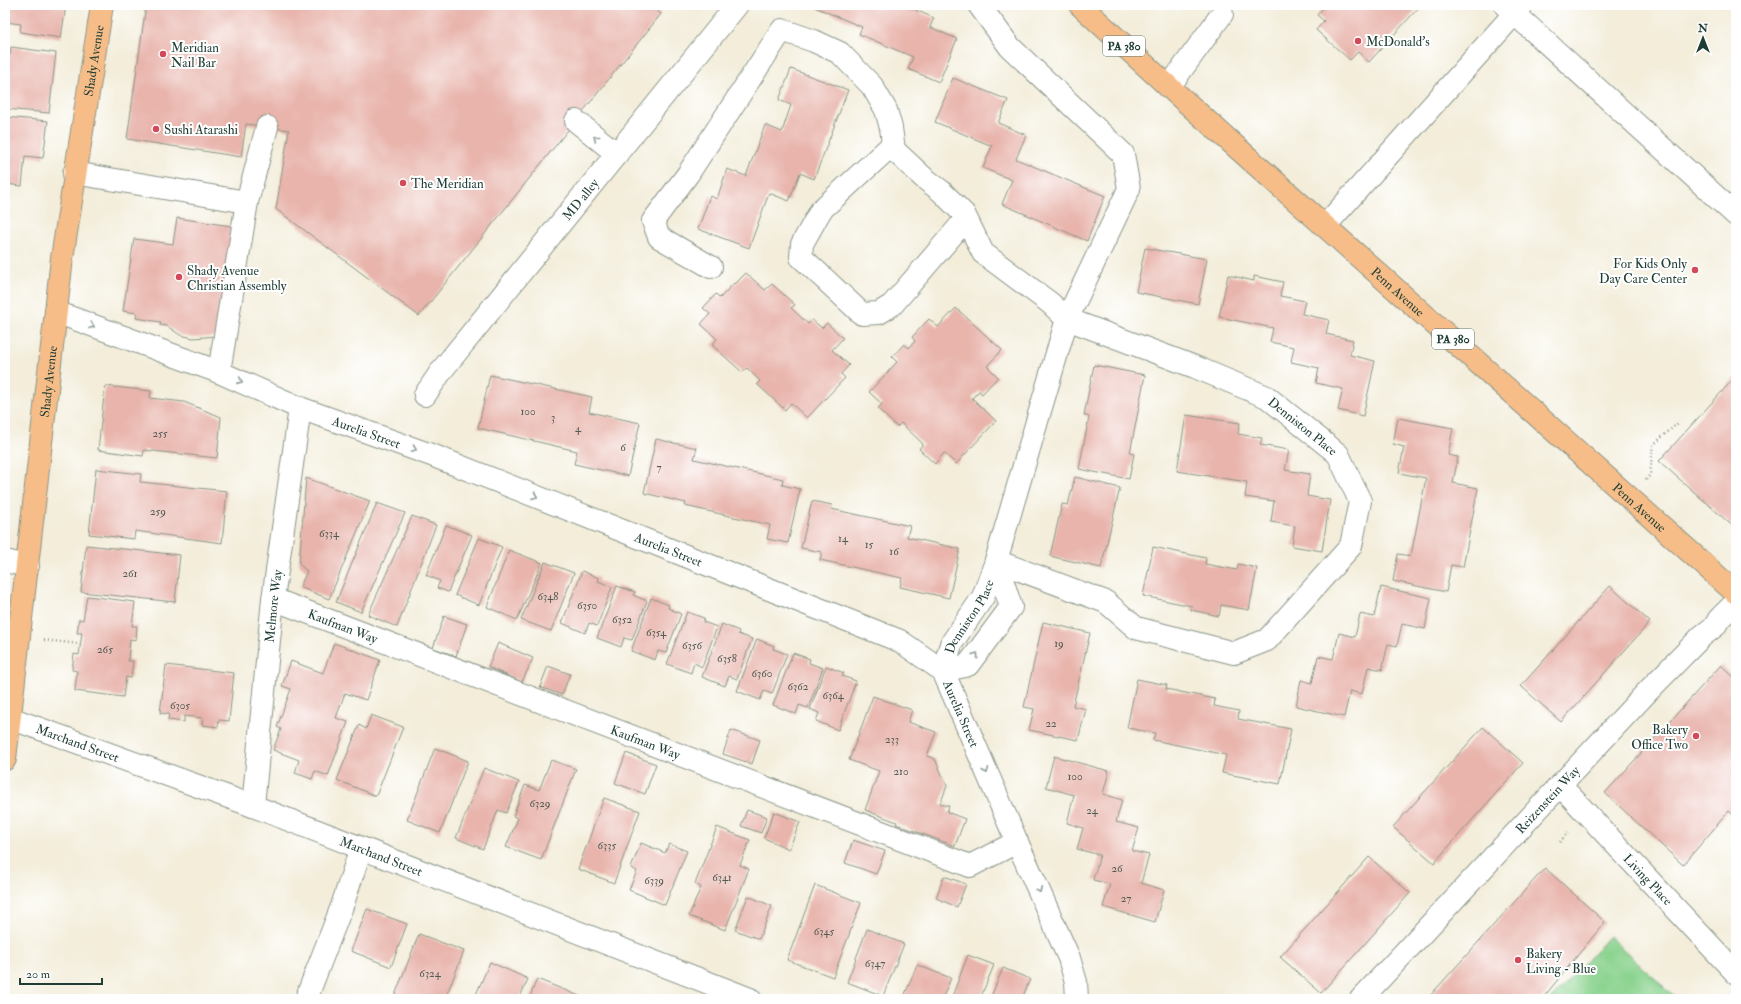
<svg xmlns="http://www.w3.org/2000/svg" width="1741" height="1004" font-family="'IM FELL Double Pica',serif">
<style>
.green{fill:#8bd38f;stroke:#558862}
.building{fill:#e8b4ab}
.lines{fill:none;stroke-linecap:round;stroke-linejoin:round}
.minor-casing{stroke:#899587;stroke-width:24}
.major-casing{stroke:#899587;stroke-width:24}
.path{stroke:#899587;stroke-width:2.5;stroke-dasharray:1 3;stroke-linecap:butt}
.minor{stroke:#fff;stroke-width:22}
.major{stroke:#f7bd88;stroke-width:22}
.oneway{stroke:#8f9e9a}
.poi-dot{fill:#d1495b;stroke:#fff;stroke-width:1.5}
.labels{text-anchor:middle;stroke-width:4;stroke-linejoin:round;paint-order:stroke}
.number-label{font-size:11px;fill:#515b52}
.shield{fill:#fff;stroke:#627771;stroke-width:1}
.shield-label{font-size:12px;font-weight:bold;fill:#1f3d34}
.poi-label{font-size:13px;fill:#1f3d34;stroke:#fff;text-anchor:start}
.street-label{font-size:13px;fill:#1f3d34;stroke:#fff}
</style>
<rect width="100%" height="100%" fill="#fff"/>
<filter id="ink" filterUnits="userSpaceOnUse"><feTurbulence type="fractalNoise" baseFrequency=".025" numOctaves="2"/><feDisplacementMap in="SourceGraphic" scale="8" xChannelSelector="R" yChannelSelector="G"/><feConvolveMatrix kernelMatrix="1 2 1 2 8 2 1 2 1" color-interpolation-filters="sRGB"/></filter>
<filter id="wash" filterUnits="userSpaceOnUse"><feTurbulence type="fractalNoise" baseFrequency=".012" numOctaves="4" result="noise"/><feDisplacementMap in="SourceGraphic" scale="16" xChannelSelector="R" yChannelSelector="G"/><feGaussianBlur stdDeviation="0.9" result="paint"/><feColorMatrix in="noise" values="0 0 0 0 0 0 0 0 0 0 0 0 0 0 0 0 0 1.4 0 .05"/><feComposite in="paint" operator="in"/></filter>
<g filter="url(#wash)">
<rect width="100%" height="100%" fill="#f3edda"/>
<polygon class="green" points="1609,936 1677,999 1551,999"/>
<g id="blocks">
<g class="building">
<polygon points="5,5 66,5 61,38 20,32 21,24 5,22"/>
<polygon points="146,5 650,5 661,14 419,316 276,209 289,130 246,124 241,157 127,139"/>
<polygon points="810,5 904,5 934,18 930,27 957,39 939,82 908,69 913,57 859,34 862,27"/>
<polygon points="1326,5 1421,5 1369,62 1358,52 1350,60 1316,30 1324,21 1317,15"/>
<polygon points="11,47 56,53 49,113 5,109 5,54 10,55"/>
<polygon points="791,69 848,90 814,179 800,173 789,201 769,193 749,248 698,229 710,196 717,199 727,169 746,176 765,125 782,132 791,105 779,100"/>
<polygon points="953,78 1008,100 998,123 1026,135 1016,159 1105,196 1087,241 1002,204 1012,180 983,168 992,146 935,122"/>
<polygon points="5,117 48,121 43,158 25,156 22,186 5,184"/>
<polygon points="177,218 238,227 217,336 193,338 180,335 167,326 160,325 161,322 136,318 137,313 123,311 134,239 173,244"/>
<polygon points="1145,248 1207,259 1198,304 1136,292"/>
<polygon points="746,273 765,290 772,284 795,305 791,308 808,324 812,320 822,328 827,323 843,338 832,350 849,365 841,374 845,378 807,418 791,403 785,410 757,384 760,381 747,368 742,372 712,345 717,339 701,324 710,314 703,308 716,294 720,298 734,283 735,284"/>
<polygon points="1228,275 1254,281 1254,276 1283,282 1280,296 1305,301 1302,314 1329,320 1326,334 1353,340 1350,355 1375,361 1363,416 1338,410 1343,389 1316,383 1319,368 1291,362 1294,347 1270,342 1273,328 1219,317"/>
<polygon points="956,308 1002,350 987,366 998,377 982,394 979,391 972,398 996,421 956,464 944,453 935,464 919,449 923,444 901,423 897,427 878,409 882,404 869,392 897,362 892,357 904,344 909,348 915,341 912,337 929,319 938,327"/>
<polygon points="1094,365 1145,375 1130,453 1134,454 1129,479 1079,469 1089,417 1084,415"/>
<polygon points="490,375 592,397 589,412 640,423 628,476 574,464 577,451 478,428"/>
<polygon points="1736,376 1736,529 1659,461"/>
<polygon points="105,386 151,391 150,398 184,402 221,417 217,458 144,450 143,456 98,450"/>
<polygon points="1186,415 1240,423 1238,434 1262,438 1260,445 1289,450 1285,470 1310,474 1307,496 1330,500 1322,551 1292,546 1295,526 1271,522 1274,501 1245,497 1247,482 1177,471"/>
<polygon points="1398,418 1453,428 1448,455 1458,457 1453,483 1478,488 1463,567 1451,565 1446,592 1393,581 1398,554 1411,556 1426,478 1399,473 1404,447 1393,444"/>
<polygon points="656,439 697,448 694,459 783,479 782,485 800,489 788,543 767,539 770,525 685,506 686,503 644,493"/>
<polygon points="96,469 141,474 140,482 227,491 222,543 135,531 134,539 89,534"/>
<polygon points="1075,477 1120,488 1101,568 1050,556 1062,504 1068,505"/>
<polygon points="306,478 370,501 329,599 300,587 307,571 299,564"/>
<polygon points="812,501 832,505 831,509 910,526 907,537 960,549 949,598 900,587 902,578 820,560 822,552 801,548"/>
<polygon points="377,503 405,513 361,612 336,602"/>
<polygon points="412,516 436,525 397,627 368,615"/>
<polygon points="446,525 472,535 448,592 437,588 440,581 426,575"/>
<polygon points="479,538 502,547 479,605 455,595"/>
<polygon points="86,545 180,555 175,602 81,592"/>
<polygon points="1153,547 1206,558 1205,564 1237,570 1238,564 1257,568 1249,610 1221,605 1219,616 1191,610 1192,606 1143,596"/>
<polygon points="509,550 542,563 517,620 487,607"/>
<polygon points="545,562 574,573 551,631 521,620"/>
<polygon points="582,571 599,578 598,581 612,587 597,626 589,623 585,633 562,623"/>
<polygon points="617,586 635,592 633,595 647,601 632,640 624,638 621,647 597,638"/>
<polygon points="1610,586 1650,622 1561,722 1521,686"/>
<polygon points="1381,587 1431,598 1425,629 1402,624 1397,646 1388,644 1382,670 1368,667 1362,694 1350,691 1344,717 1296,706 1301,680 1312,683 1318,656 1333,659 1339,633 1355,637 1360,614 1374,617"/>
<polygon points="87,596 135,602 132,626 137,626 136,640 130,639 128,661 133,661 131,678 126,677 123,697 75,691 77,671 72,670 74,654 79,655 82,633 77,633 79,619 83,620"/>
<polygon points="651,598 669,605 668,608 681,614 666,653 658,651 655,660 631,651"/>
<polygon points="687,612 704,618 703,622 717,627 702,667 694,663 691,673 667,664"/>
<polygon points="444,616 467,624 456,656 433,648"/>
<polygon points="1043,622 1090,633 1073,706 1086,709 1078,740 1029,730 1034,709 1024,707"/>
<polygon points="722,624 739,631 738,634 752,639 737,679 729,676 725,686 702,677"/>
<polygon points="757,639 774,646 773,649 787,654 772,694 764,691 760,700 737,691"/>
<polygon points="334,643 380,660 366,700 345,693 336,718 348,722 328,776 315,771 312,779 295,773 299,760 273,750 281,729 277,727 291,689 282,686 291,661 323,673"/>
<polygon points="498,643 533,658 522,682 488,667"/>
<polygon points="793,653 810,659 809,663 823,668 808,708 799,705 796,714 773,705"/>
<polygon points="166,665 234,673 229,721 219,720 218,727 202,725 203,718 184,716 184,722 168,720 169,714 160,713"/>
<polygon points="1721,665 1736,679 1736,817 1729,811 1683,865 1605,793"/>
<polygon points="548,666 570,674 562,695 540,687"/>
<polygon points="826,666 844,673 842,676 856,681 838,730 816,721 819,713 810,709"/>
<polygon points="1137,679 1167,685 1166,689 1215,699 1214,706 1239,711 1238,719 1291,729 1280,784 1222,773 1226,755 1153,740 1155,733 1127,728"/>
<polygon points="873,696 912,710 908,722 936,732 927,756 935,759 947,786 940,804 949,806 947,812 965,819 955,846 896,824 897,822 865,810 879,771 849,760"/>
<polygon points="371,715 403,727 376,796 337,780 359,725 366,729"/>
<polygon points="1483,727 1523,763 1434,863 1393,827"/>
<polygon points="731,730 760,740 752,764 723,754"/>
<polygon points="435,748 468,761 440,833 407,820"/>
<polygon points="626,753 656,764 645,794 615,783"/>
<polygon points="1054,756 1109,771 1103,794 1122,800 1116,822 1139,828 1132,851 1149,855 1141,883 1164,890 1155,922 1103,907 1110,884 1093,880 1100,855 1077,849 1083,828 1067,823 1074,795 1046,787"/>
<polygon points="551,760 576,769 541,860 506,847 518,818 513,816 525,785 539,790"/>
<polygon points="484,768 519,782 506,813 498,810 483,849 456,838"/>
<polygon points="604,798 640,811 614,883 578,869"/>
<polygon points="747,810 767,817 761,833 741,826"/>
<polygon points="774,812 800,822 789,849 764,838"/>
<polygon points="717,827 750,840 740,865 749,869 725,930 689,916 701,887 695,884"/>
<polygon points="853,840 885,851 876,874 845,863"/>
<polygon points="641,843 665,853 669,844 687,851 665,905 629,890 637,871 631,868"/>
<polygon points="1369,857 1410,893 1321,993 1280,957"/>
<polygon points="1545,868 1605,922 1542,999 1427,999"/>
<polygon points="944,876 966,884 957,907 936,898"/>
<polygon points="815,885 861,903 833,977 787,960"/>
<polygon points="748,896 772,906 759,939 735,930"/>
<polygon points="367,909 407,924 391,967 351,951"/>
<polygon points="867,929 904,944 883,996 847,982"/>
<polygon points="419,934 464,951 445,999 406,999 395,995"/>
<polygon points="968,955 994,965 980,999 951,999"/>
<polygon points="490,962 528,979 519,999 474,999"/>
<polygon points="917,965 951,978 942,999 903,999"/>
<polygon points="1003,968 1030,979 1023,996 1030,999 990,999"/>
<polygon points="537,979 587,999 529,999"/>
</g>
</g>
</g>
<g filter="url(#ink)">
<use href="#blocks" fill-opacity="0" stroke="#899587" stroke-width="1"/>
<g class="lines">
<g class="minor-casing">
<g id="minor">
<polyline points="1505,5 1736,215"/>
<polyline points="1169,87 1222,14"/>
<polyline points="576,121 617,154"/>
<polyline points="893,144 821,210 802,244 801,257 862,314 879,313 892,305 966,219"/>
<polyline points="74,173 247,202"/>
<polyline points="1325,226 1522,5"/>
<path id="s1" d="M711,267l-52,-30 -6,-16 35,-47 94,-144 32,11 26,12 32,33 14,24 5,18 3,22 30,28 17,13 23,23 19,39 67,50 17,16 128,48 72,30 71,57 22,47 -9,45 -84,94 -33,13 -98,-25 -30,-26 -110,-41"/>
<path id="s2" d="M56,312l163,60 81,36 134,48 466,185 43,30 74,171 52,116 7,24 1,17"/>
<polyline points="219,372 247,202 267,127"/>
<path id="s3" d="M425,395l17,-25 295,-365"/>
<polyline points="5,561 28,566"/>
<path id="s4" d="M273,599l697,267 47,-24"/>
<path id="s5" d="M943,671l8,-27 32,-47 13,-36 71,-242 62,-130 -6,-35 -113,-107 -31,-42"/>
<polyline points="943,671 968,665 1011,607 996,561"/>
<path id="s6" d="M10,718l243,88 497,193"/>
<path id="s7" d="M1560,785l176,188"/>
<path id="s8" d="M253,806l20,-207 27,-191"/>
<polyline points="306,999 342,906 361,848"/>
<path id="s9" d="M1361,999l287,-308 54,-55 13,-10 4,-7 17,-17"/>
</g>
</g>
<g class="major-casing">
<g id="major">
<path id="s10" d="M1080,5l89,82 567,506"/>
<path id="s11" d="M5,759l57,-501 40,-253"/>
</g>
</g>
<g class="path">
<polyline points="1646,480 1650,475 1653,445 1678,423"/>
<polyline points="44,640 80,644"/>
<polyline points="1560,842 1568,832"/>
</g>
<use href="#minor" class="minor"/>
<use href="#major" class="major"/>
</g>
<defs><path id="oneway-chevron" d="M-2-3.5L2.5 0L-2 3.5" fill="none" stroke-width="1.6" stroke-linecap="round" stroke-linejoin="round"/></defs>
<g class="oneway">
<use href="#oneway-chevron" transform="translate(596 138) rotate(-141)"/>
<use href="#oneway-chevron" transform="translate(92 326) rotate(20)"/>
<use href="#oneway-chevron" transform="translate(240 381) rotate(24)"/>
<use href="#oneway-chevron" transform="translate(414 449) rotate(20)"/>
<use href="#oneway-chevron" transform="translate(535 496) rotate(22)"/>
<use href="#oneway-chevron" transform="translate(976 655) rotate(-54)"/>
<use href="#oneway-chevron" transform="translate(986 771) rotate(67)"/>
<use href="#oneway-chevron" transform="translate(1039 890) rotate(65)"/>
</g>
</g>
<g class="poi-dot">
<circle cx="1358" cy="41" r="4"/>
<circle cx="163" cy="54" r="4"/>
<circle cx="156" cy="129" r="4"/>
<circle cx="403" cy="183" r="4"/>
<circle cx="1695" cy="270" r="4"/>
<circle cx="179" cy="277" r="4"/>
<circle cx="1696" cy="736" r="4"/>
<circle cx="1518" cy="960" r="4"/>
</g>
<g class="labels">
<g class="number-label">
<text x="528" y="415">100</text>
<text x="553" y="421">3</text>
<text x="578" y="432">4</text>
<text x="160" y="437">255</text>
<text x="623" y="451">6</text>
<text x="659" y="471">7</text>
<text x="158" y="515">259</text>
<text x="329" y="537">6334</text>
<text x="843" y="542">14</text>
<text x="869" y="548">15</text>
<text x="894" y="555">16</text>
<text x="130" y="577">261</text>
<text x="548" y="600">6348</text>
<text x="587" y="609">6350</text>
<text x="622" y="623">6352</text>
<text x="656" y="636">6354</text>
<text x="1059" y="647">19</text>
<text x="692" y="649">6356</text>
<text x="105" y="653">265</text>
<text x="727" y="662">6358</text>
<text x="762" y="677">6360</text>
<text x="798" y="690">6362</text>
<text x="833" y="699">6364</text>
<text x="180" y="709">6305</text>
<text x="1051" y="727">22</text>
<text x="892" y="743">233</text>
<text x="901" y="775">210</text>
<text x="1075" y="780">100</text>
<text x="540" y="807">6329</text>
<text x="1092" y="814">24</text>
<text x="607" y="849">6335</text>
<text x="1117" y="872">26</text>
<text x="722" y="881">6341</text>
<text x="654" y="884">6339</text>
<text x="1126" y="902">27</text>
<text x="824" y="935">6345</text>
<text x="875" y="967">6347</text>
<text x="430" y="977">6324</text>
</g>
<g class="shield">
<rect x="1103" y="36" width="42" height="20" rx="3"/>
<rect x="1432" y="329" width="42" height="20" rx="3"/>
</g>
<g class="shield-label">
<text x="1124" y="50">PA 380</text>
<text x="1453" y="343">PA 380</text>
</g>
<g class="poi-label">
<text x="1366" y="46">McDonald's</text>
<text x="171" y="52">Meridian<tspan x="171" dy="15">Nail Bar</tspan></text>
<text x="164" y="134">Sushi Atarashi</text>
<text x="411" y="188">The Meridian</text>
<text x="1687" y="268" text-anchor="end">For Kids Only<tspan x="1687" dy="15">Day Care Center</tspan></text>
<text x="187" y="275">Shady Avenue<tspan x="187" dy="15">Christian Assembly</tspan></text>
<text x="1688" y="734" text-anchor="end">Bakery<tspan x="1688" dy="15">Office Two</tspan></text>
<text x="1526" y="958">Bakery<tspan x="1526" dy="15">Living - Blue</tspan></text>
</g>
<g class="street-label">
<text dy="5" stroke="none"><textPath href="#s11" startOffset="704">Shady Avenue</textPath></text>
<text dy="5" stroke="none"><textPath href="#s3" startOffset="250">MD alley</textPath></text>
<text dy="5" stroke="none"><textPath href="#s10" startOffset="428">Penn Avenue</textPath></text>
<text dy="5" stroke="none"><textPath href="#s11" startOffset="380">Shady Avenue</textPath></text>
<text dy="5" stroke="none"><textPath href="#s1" startOffset="991">Denniston Place</textPath></text>
<text dy="5" stroke="none"><textPath href="#s2" startOffset="333">Aurelia Street</textPath></text>
<text dy="5" stroke="none"><textPath href="#s10" startOffset="752">Penn Avenue</textPath></text>
<text dy="5" stroke="none"><textPath href="#s2" startOffset="657">Aurelia Street</textPath></text>
<text dy="5" stroke="none"><textPath href="#s8" startOffset="201">Melmore Way</textPath></text>
<text dy="5" stroke="none"><textPath href="#s5" startOffset="61">Denniston Place</textPath></text>
<text dy="5" stroke="none"><textPath href="#s4" startOffset="75">Kaufman Way</textPath></text>
<text dy="5" stroke="none"><textPath href="#s2" startOffset="1005">Aurelia Street</textPath></text>
<text dy="5" stroke="none"><textPath href="#s4" startOffset="399">Kaufman Way</textPath></text>
<text dy="5" stroke="none"><textPath href="#s6" startOffset="72">Marchand Street</textPath></text>
<text dy="5" stroke="none"><textPath href="#s9" startOffset="273">Reizenstein Way</textPath></text>
<text dy="5" stroke="none"><textPath href="#s6" startOffset="396">Marchand Street</textPath></text>
<text dy="5" stroke="none"><textPath href="#s7" startOffset="129">Living Place</textPath></text>
</g>
</g>
<rect width="1741" height="1004" fill="none" stroke="#fff" stroke-width="20"/>
<g transform="translate(1703 38)" stroke="#ffffff" stroke-width="3" paint-order="stroke">
<path d="M0-3L7 15L0 10L-7 15Z" fill="#1f3d34"/>
<text y="-6" font-size="11" font-weight="bold" text-anchor="middle" fill="#1f3d34">N</text>
</g>
<path d="M20 978v6h82v-6" fill="none" stroke="#1f3d34" stroke-width="2"/>
<text x="26" y="978" font-size="12" fill="#1f3d34" stroke="#ffffff" stroke-width="3" paint-order="stroke">20 m</text>
</svg>
